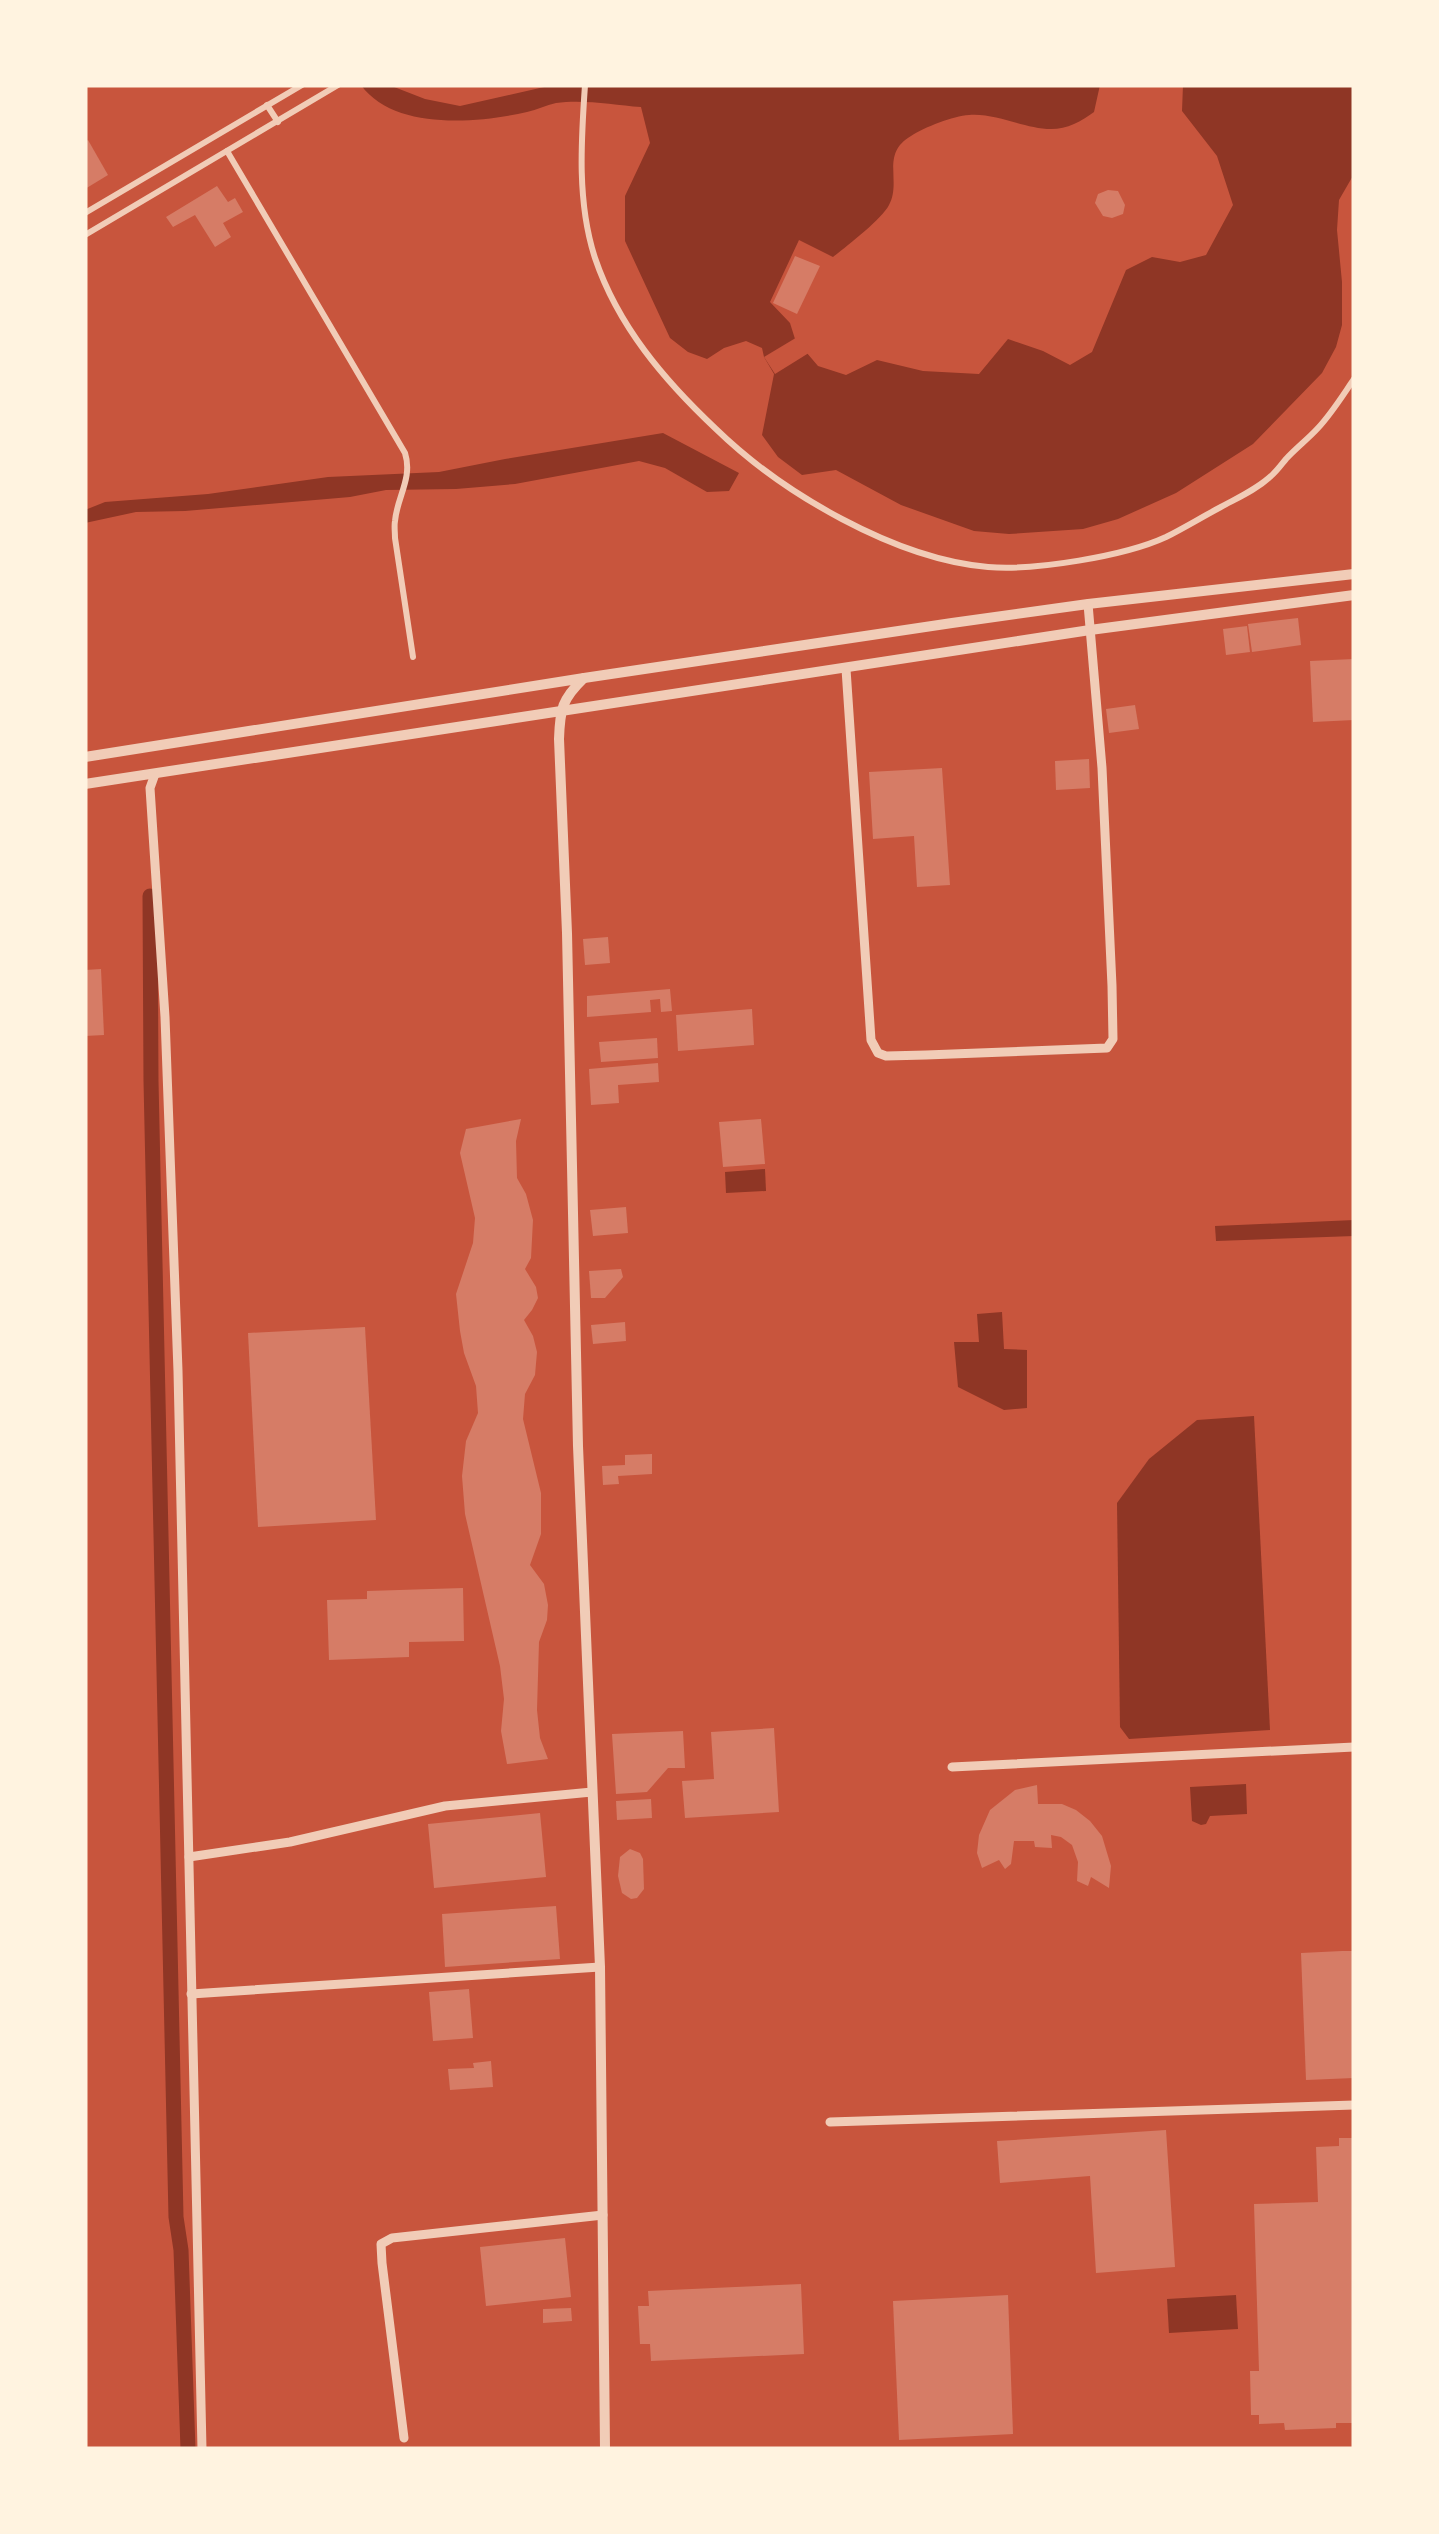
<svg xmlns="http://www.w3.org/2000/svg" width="1439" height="2534" font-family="'Fira Sans Condensed',sans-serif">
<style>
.water{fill:#8f3625}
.pier{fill:#c8553d}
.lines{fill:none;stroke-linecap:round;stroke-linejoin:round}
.canal{stroke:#8f3625;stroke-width:15}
.building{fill:#d67c66}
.pedestrian{stroke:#f1ccb7;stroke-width:6}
.minor{stroke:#f1ccb7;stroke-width:9}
.tertiary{stroke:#f1ccb7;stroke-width:10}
</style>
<rect width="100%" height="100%" fill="#c8553d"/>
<g class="water">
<path d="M361,85h28l36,14 35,7 93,-21h77l12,2 1,-2h457l-6,27c-6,4 -13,9 -20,12 -33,16 -70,-12 -105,-9 -16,1 -44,12 -58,21 -31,18 -9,45 -22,69 -7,14 -42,41 -56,52l-34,-17 -29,62 20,21 5,16 23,27 28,9 31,-15 46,11 56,3 29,-35 35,12 27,14 22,-13 34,-82 26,-13 28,5 26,-7 27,-50 -16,-49 -35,-45 1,-26h171v89l-15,26 -2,30 5,52v43l-6,22 -14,26 -69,71 -77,49 -58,26 -35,10 -74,5 -35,-3 -73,-26 -65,-35 -34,5 -24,-18 -16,-22 12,-61 -10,-17 -2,-9 -16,-7 -22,7 -17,11 -19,-7 -18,-14 -45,-97v-45l25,-53 -9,-36c-27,-2 -58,-8 -85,-4 -10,2 -19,7 -29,9 -49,11 -133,19 -166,-27z"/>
<polygon points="663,433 739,473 729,491 707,492 665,468 639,461 515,484 456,489 386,490 350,497 185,511 136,512 85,523 85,510 105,502 208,494 328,477 439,472 505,459"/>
<polygon points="765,1169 766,1191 726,1193 725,1172"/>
<polygon points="1354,1220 1354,1236 1216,1241 1215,1226"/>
<polygon points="1002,1312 1004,1349 1027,1350 1027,1408 1004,1410 958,1387 954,1342 979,1342 977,1314"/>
<polygon points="1254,1416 1270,1730 1129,1739 1120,1727 1117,1503 1149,1459 1197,1420"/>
<polygon points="1246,1784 1247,1814 1210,1816 1206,1824 1201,1825 1192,1821 1190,1787"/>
<polygon points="1236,2295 1238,2329 1169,2333 1167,2299"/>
</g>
<polygon class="pier" points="799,336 812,351 775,374 764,357"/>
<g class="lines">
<polyline class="canal" points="150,896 151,1081 176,2217 181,2250 188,2449"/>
</g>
<g class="building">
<polygon points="88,140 108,175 85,189 85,142"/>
<polygon points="217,186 228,202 235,198 243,212 223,223 231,237 215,247 195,215 173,227 166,217"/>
<polygon points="1108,190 1118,191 1125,205 1123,214 1112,218 1103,216 1095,203 1098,194"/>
<polygon points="795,256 820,266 797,314 773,303"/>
<polygon points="1298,618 1301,645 1252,652 1248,624"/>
<polygon points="1247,626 1250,652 1226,655 1223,629"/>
<polygon points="1354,659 1354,720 1313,722 1310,661"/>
<polygon points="1135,705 1139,729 1109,733 1106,709"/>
<polygon points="1089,759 1090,788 1056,790 1055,761"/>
<polygon points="942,768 950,885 917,887 914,836 873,839 869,772"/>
<polygon points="608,937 610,963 585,965 583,939"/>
<polygon points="101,969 104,1035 85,1036 85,970"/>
<polygon points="670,989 672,1011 661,1012 660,999 650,1000 651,1012 587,1017 587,996"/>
<polygon points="752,1009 754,1045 678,1051 676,1015"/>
<polygon points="657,1038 658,1058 601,1062 599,1042"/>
<polygon points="658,1063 659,1082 618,1085 619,1103 591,1105 589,1069"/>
<polygon points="521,1119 516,1141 517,1178 526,1194 533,1220 531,1258 525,1269 536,1287 538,1298 532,1310 524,1320 533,1336 537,1352 535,1375 525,1394 523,1419 541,1493 541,1534 530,1565 544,1584 548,1605 547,1620 539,1642 537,1710 540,1738 548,1759 507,1764 501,1731 504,1699 500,1666 465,1514 462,1476 466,1441 478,1413 476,1386 464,1353 460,1331 456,1294 473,1243 475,1218 460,1153 466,1129"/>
<polygon points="761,1119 765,1164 723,1167 719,1122"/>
<polygon points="626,1207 628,1233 593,1236 590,1210"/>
<polygon points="621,1269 623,1277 605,1298 591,1298 589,1271"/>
<polygon points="625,1322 626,1341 593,1344 591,1325"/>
<polygon points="365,1327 376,1520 258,1527 248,1333"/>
<polygon points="652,1454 652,1474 618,1476 619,1484 603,1485 602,1466 625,1465 625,1455"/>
<polygon points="463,1588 464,1641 409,1642 409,1657 329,1660 327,1600 367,1599 367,1591"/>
<polygon points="774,1728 779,1812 685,1818 682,1781 714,1779 711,1732"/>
<polygon points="683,1731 685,1768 668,1768 647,1792 616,1794 612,1734"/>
<polygon points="1037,1785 1038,1804 1062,1804 1076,1810 1090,1821 1102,1836 1111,1866 1109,1888 1091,1877 1088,1886 1077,1881 1078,1862 1072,1845 1061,1837 1051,1835 1052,1848 1035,1847 1034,1841 1014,1841 1011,1864 1005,1869 999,1860 982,1868 977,1853 979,1835 990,1810 1015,1790"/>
<polygon points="651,1799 652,1818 617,1820 616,1801"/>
<polygon points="540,1813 546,1877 434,1888 428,1824"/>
<polygon points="630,1849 640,1853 643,1859 644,1889 637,1898 631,1899 622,1893 618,1876 620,1857"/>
<polygon points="556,1906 560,1959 445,1967 442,1914"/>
<polygon points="1342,1951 1354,1951 1354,2078 1306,2080 1301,1953"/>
<polygon points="469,1989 473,2038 433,2041 429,1992"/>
<polygon points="491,2061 493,2087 450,2090 448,2069 474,2068 473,2063"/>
<polygon points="1166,2130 1175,2267 1096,2273 1090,2176 1000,2183 997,2141"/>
<polygon points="1339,2138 1354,2138 1354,2423 1336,2423 1336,2428 1285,2430 1284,2423 1259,2424 1259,2415 1251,2415 1250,2371 1259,2371 1254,2204 1318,2202 1316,2147 1339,2146"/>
<polygon points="565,2238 571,2297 486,2306 480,2247"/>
<polygon points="801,2284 804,2354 651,2361 650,2344 640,2344 638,2306 649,2306 648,2291"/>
<polygon points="1008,2295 1013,2434 899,2440 893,2301"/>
<polygon points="571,2308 572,2321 543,2323 543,2309"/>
</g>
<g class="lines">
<g class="pedestrian">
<path d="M585,85c-4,57 -8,118 10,173 23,68 69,122 121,171 66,64 179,130 272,138 46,4 137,-11 178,-30 18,-9 36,-20 53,-29 18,-10 37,-18 52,-32 6,-5 10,-11 15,-17 10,-11 22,-20 32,-31 14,-15 25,-33 36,-49"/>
<polyline points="267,105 278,122"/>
<path d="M227,151l178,302c8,25 -8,44 -10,68 -1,5 0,11 0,17l18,119"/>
<polyline points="85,213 302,85"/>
<polyline points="85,235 338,85"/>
</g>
<g class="minor">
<polyline points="846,669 871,1040 878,1053 886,1056 926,1055 1107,1048 1113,1039 1112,986 1102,768 1088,604"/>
<polyline points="155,774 150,788 165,1017 178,1371 202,2449"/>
<polyline points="952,1767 1354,1747"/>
<polyline points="189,1857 290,1842 445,1806 592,1792"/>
<polyline points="191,1994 600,1967"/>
<polyline points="830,2122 1354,2105"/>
<polyline points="404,2438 382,2263 381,2244 392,2238 603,2215"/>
</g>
<g class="tertiary">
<path d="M584,678c-22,21 -24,31 -25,61l8,194 11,513 22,521 5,482"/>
<polyline points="85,757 584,678 952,623 1088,604 1354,574"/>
<polyline points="85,784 1090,630 1354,595"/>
</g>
</g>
<rect width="1439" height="2534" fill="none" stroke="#fff3e0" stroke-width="175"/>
</svg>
